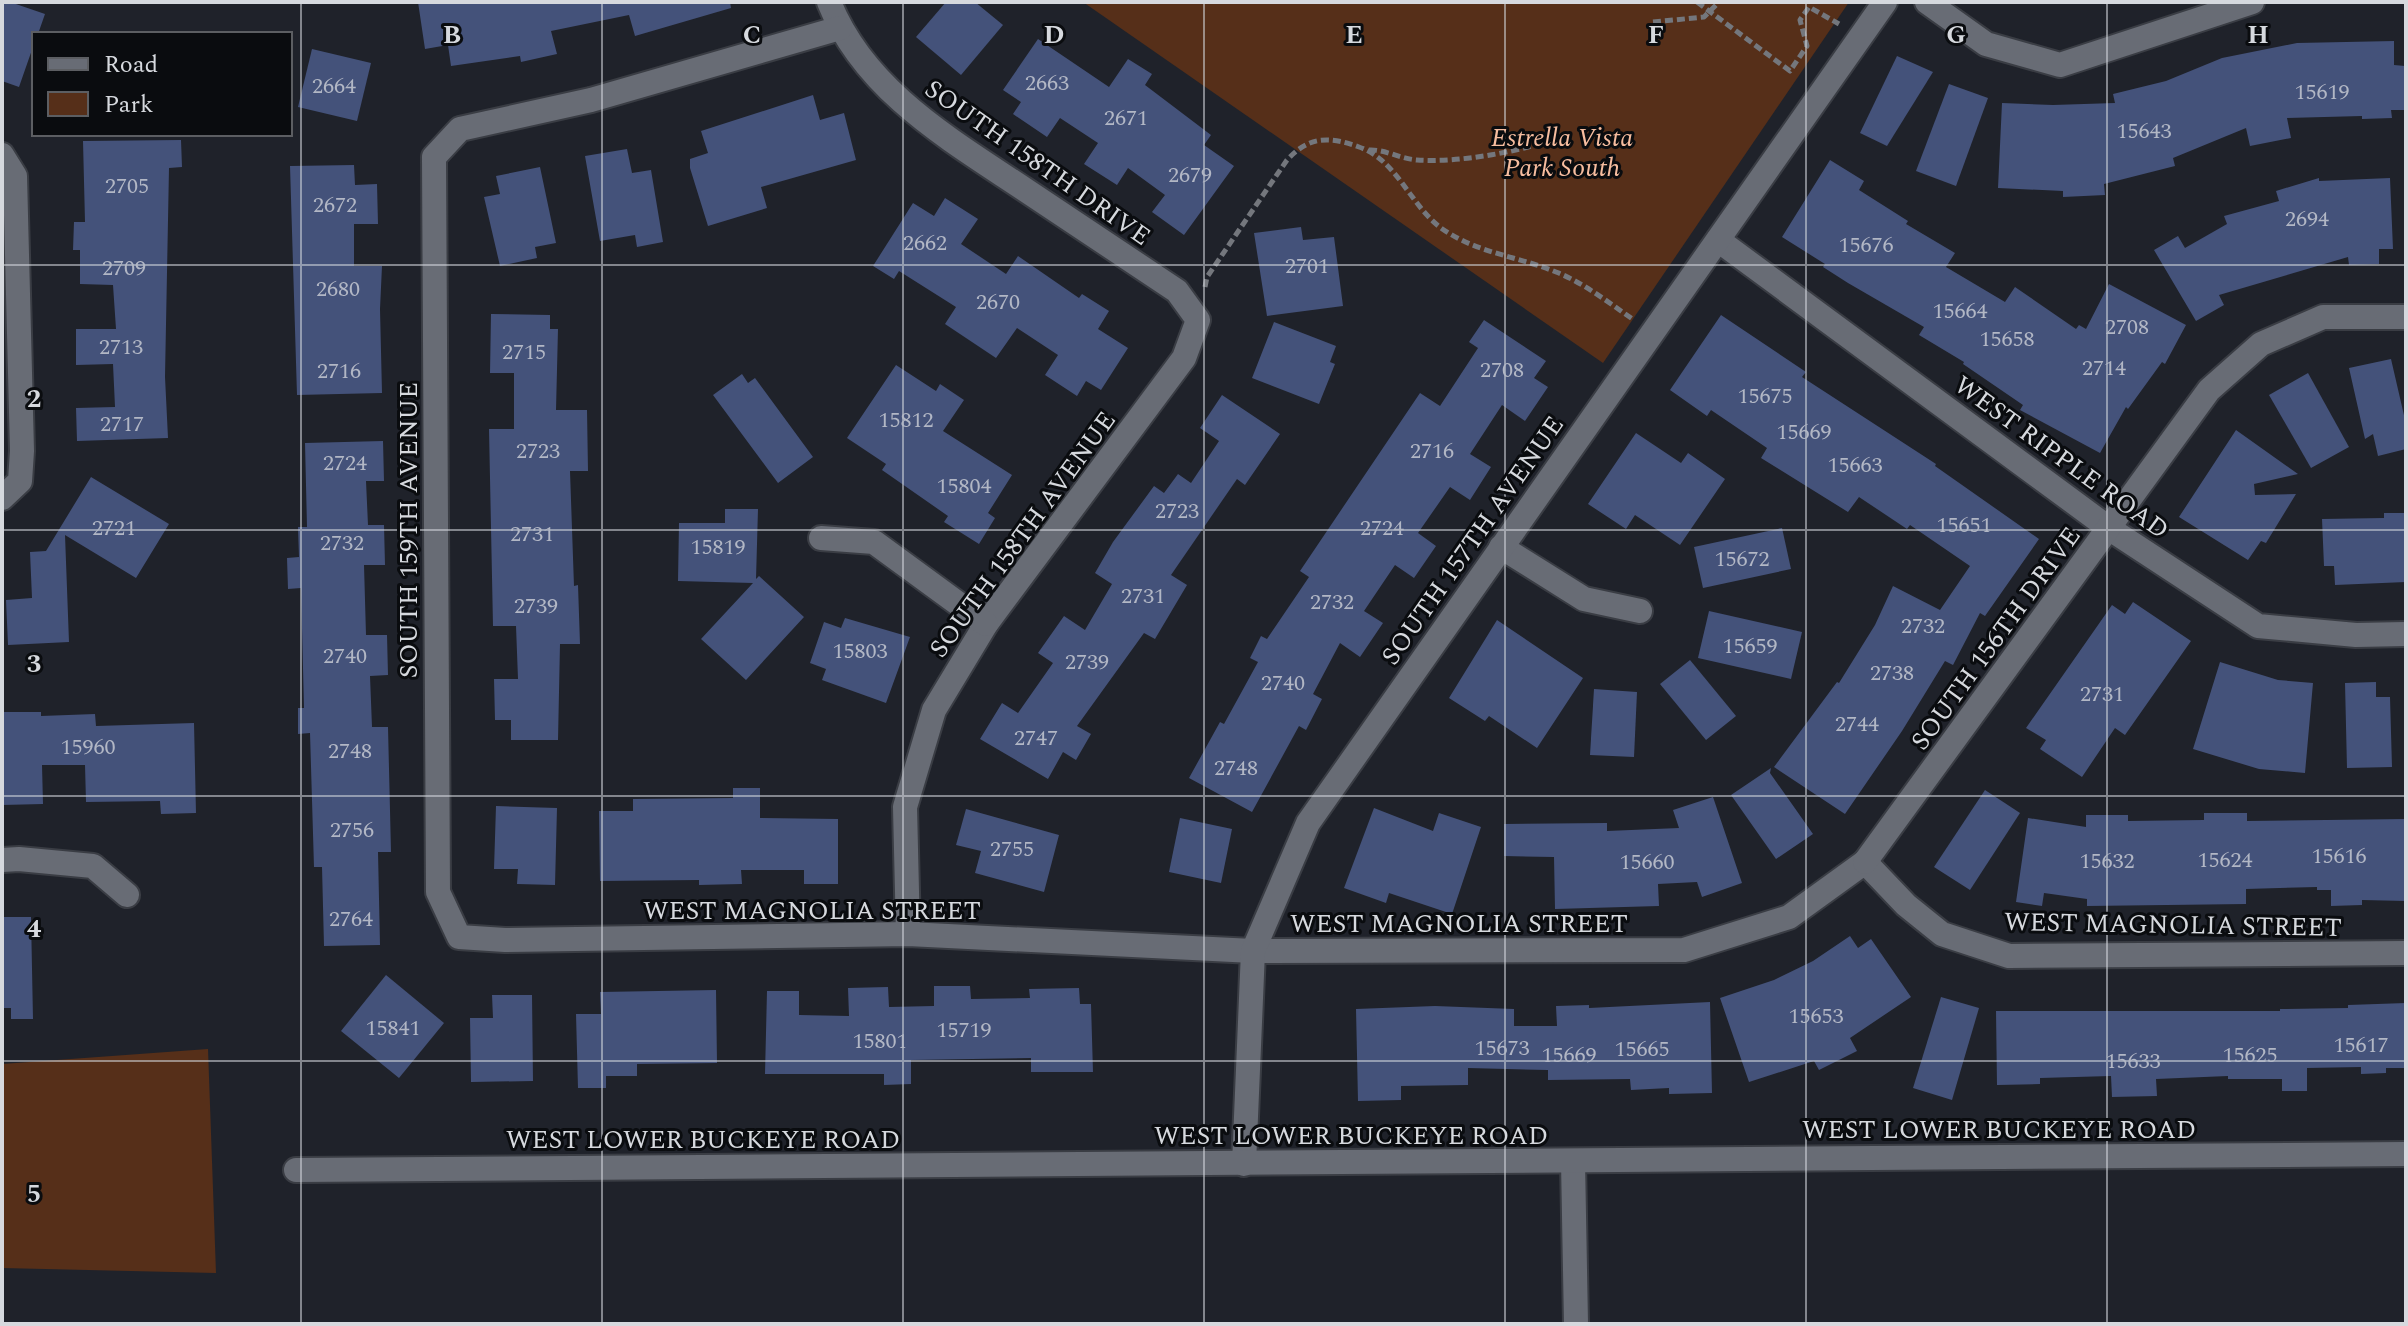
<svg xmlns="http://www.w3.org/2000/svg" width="2408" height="1326" font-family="Spectral,serif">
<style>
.green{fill:#562f19}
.building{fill:#44527a}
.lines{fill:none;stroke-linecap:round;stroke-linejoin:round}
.street-casing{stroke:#3a3d44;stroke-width:28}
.path{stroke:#74777d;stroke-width:5;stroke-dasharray:8 4;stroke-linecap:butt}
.street{stroke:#686c75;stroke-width:24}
.grid{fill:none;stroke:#d6d9de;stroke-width:2;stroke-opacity:0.55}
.labels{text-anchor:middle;stroke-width:6;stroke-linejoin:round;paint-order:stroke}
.number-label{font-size:22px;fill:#b2b7c5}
.park-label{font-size:26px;font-style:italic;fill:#f7bd9f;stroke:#0a0c0f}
.street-label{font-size:26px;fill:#d6d9de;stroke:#0a0c0f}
.grid-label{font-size:26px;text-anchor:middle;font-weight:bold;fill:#d6d9de;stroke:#0a0c0f;stroke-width:6;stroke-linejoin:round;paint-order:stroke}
</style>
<rect width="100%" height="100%" fill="#1f222a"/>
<g class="green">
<polygon points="1083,2 1849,2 1603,363"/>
<polygon points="208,1049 216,1273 2,1268 2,1064"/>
</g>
<g class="building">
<polygon points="2,2 10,2 45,14 38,34 34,34 34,44 19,87 2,81"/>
<polygon points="418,2 730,2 731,8 635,36 629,15 551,31 557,54 521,62 520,56 451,66 448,45 425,49"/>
<polygon points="946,2 975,2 1003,25 961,75 916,37"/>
<polygon points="1038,39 1109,87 1128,59 1152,74 1145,85 1211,135 1204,145 1234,166 1184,235 1152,212 1165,195 1128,168 1117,185 1084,164 1098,143 1060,118 1047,137 1013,114 1021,102 1003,90"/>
<polygon points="2394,41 2394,65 2405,66 2406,110 2391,110 2392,118 2362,119 2362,116 2287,118 2291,138 2250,146 2246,128 2173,158 2175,166 2104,184 2105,195 2063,197 2063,191 1998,188 2002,103 2053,105 2115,103 2113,94 2166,81 2222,58 2297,43"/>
<polygon points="312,49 371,63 357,121 298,107"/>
<polygon points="1897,56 1933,72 1887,146 1860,133"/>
<polygon points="1949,84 1988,98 1956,186 1916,171"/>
<polygon points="813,95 820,120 844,113 856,160 761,187 767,208 708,226 690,168 690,159 708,153 701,131"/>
<polygon points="181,140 182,167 169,168 165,377 168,438 77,441 76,408 115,407 113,364 76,365 76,329 116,329 113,285 80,284 80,250 73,250 74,222 85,222 83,141"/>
<polygon points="627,149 632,173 651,170 663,242 637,247 635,235 600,241 585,156"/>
<polygon points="1830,160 1864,181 1859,190 1908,221 1906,224 1955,253 1946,267 2005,302 2015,287 2076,329 2079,325 2086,329 2109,284 2186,325 2165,364 2162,362 2128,409 2126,407 2100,453 2020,410 2023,405 1963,364 1964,362 1919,335 1924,327 1848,283 1823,267 1825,264 1782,237"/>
<polygon points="354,165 355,185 377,184 378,224 354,224 354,266 382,266 380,309 382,393 297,395 290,166"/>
<polygon points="540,167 556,243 535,247 537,258 500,266 484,197 500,194 496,176"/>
<polygon points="2319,178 2319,181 2390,178 2393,249 2379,249 2379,264 2349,265 2348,257 2219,295 2224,305 2196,321 2154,250 2178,236 2185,248 2227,224 2224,216 2279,201 2276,191"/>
<polygon points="945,198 978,219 961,244 1006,274 1018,256 1079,298 1082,294 1109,311 1098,329 1128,348 1101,390 1086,381 1077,396 1045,375 1058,355 1017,328 996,358 945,324 956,307 899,271 894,279 873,266 913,203 934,216"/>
<polygon points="1301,227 1303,240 1334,237 1343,306 1267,316 1254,233"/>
<polygon points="491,314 550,315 550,329 558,329 556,410 587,410 588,471 570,471 574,586 578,585 580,644 560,644 558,740 511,740 511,720 495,720 494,679 518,679 516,626 493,626 489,429 514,429 514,373 490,373"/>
<polygon points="1721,315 1806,372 1802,377 1936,464 1935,466 2039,539 1985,616 1980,613 1953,665 1945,661 1902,731 1845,814 1774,767 1837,682 1839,683 1875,625 1893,586 1940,610 1970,566 1910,525 1907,529 1859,497 1848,512 1761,458 1767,448 1711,410 1707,416 1670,390"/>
<polygon points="1484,320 1546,361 1534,378 1548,387 1525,421 1502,405 1470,454 1491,467 1470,500 1450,487 1418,533 1436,546 1414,578 1395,565 1364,611 1383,623 1360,657 1340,643 1313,694 1322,699 1306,730 1299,726 1252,812 1189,778 1220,722 1224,724 1258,662 1250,658 1261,636 1267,639 1309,577 1300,571 1420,393 1440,406 1478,348 1469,342"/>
<polygon points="1274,322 1336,346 1330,362 1335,364 1319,404 1252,378"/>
<polygon points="2391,359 2406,424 2406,449 2378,456 2373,434 2365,439 2349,368"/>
<polygon points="896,365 936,391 940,384 964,400 943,431 1012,475 988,513 995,518 979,544 944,522 948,516 882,470 886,464 847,438"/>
<polygon points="2308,373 2349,447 2311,468 2269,395"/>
<polygon points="742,374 748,383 755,378 813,457 778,483 713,395"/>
<polygon points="1222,395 1280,434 1245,485 1237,479 1171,575 1187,585 1155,639 1144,633 1077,726 1091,734 1076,760 1063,752 1048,779 980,739 1002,703 1018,713 1053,663 1038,653 1064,616 1085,630 1112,584 1095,573 1113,542 1154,486 1164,493 1178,474 1191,483 1219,441 1200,428"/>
<polygon points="2236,430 2298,474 2254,484 2255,495 2296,494 2266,543 2261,541 2248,560 2179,517"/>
<polygon points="1636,433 1681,463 1688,453 1725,479 1680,545 1635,515 1626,529 1588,504"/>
<polygon points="383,441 384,481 366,481 368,525 384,525 385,565 364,565 366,635 387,635 388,675 370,676 372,727 388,727 391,852 378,852 380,945 324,946 322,867 314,867 310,733 298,734 298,708 304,708 301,588 288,589 287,558 299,557 298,527 307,527 305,443"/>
<polygon points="91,477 169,524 136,578 65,535 69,642 8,645 6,600 32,598 30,552 46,551"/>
<polygon points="725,509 758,509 756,579 759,576 804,617 746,680 701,639 753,583 678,581 679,523 725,523"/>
<polygon points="2384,513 2406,513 2406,582 2335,585 2334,566 2324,566 2322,519 2384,518"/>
<polygon points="1782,528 1791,569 1703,588 1694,547"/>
<polygon points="2133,602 2191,641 2125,735 2115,728 2082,777 2040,749 2046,740 2026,728 2112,605 2125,614"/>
<polygon points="1709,611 1802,632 1791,679 1698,658"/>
<polygon points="845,618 910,637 886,703 822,680 826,669 810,663 824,622 841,628"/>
<polygon points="1497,620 1583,678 1537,748 1489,716 1485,721 1449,698"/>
<polygon points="1690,660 1736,716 1706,740 1660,684"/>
<polygon points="2220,662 2278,680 2313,683 2305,773 2259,769 2193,749"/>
<polygon points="2376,682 2376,697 2390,697 2392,767 2347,768 2345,683"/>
<polygon points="1594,689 1637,692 1634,757 1590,755"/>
<polygon points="2,712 41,712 41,716 95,714 96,726 194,723 196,813 161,814 160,801 86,802 85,765 42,765 43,804 2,805"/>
<polygon points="1771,768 1770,773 1813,834 1776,859 1731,795"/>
<polygon points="733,788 760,788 760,818 838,819 838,884 804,884 804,870 741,870 742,884 699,885 699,880 600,881 599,811 633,811 633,799 733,798"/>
<polygon points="1985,790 2020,813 1970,890 1934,867"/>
<polygon points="1713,797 1742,883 1702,897 1697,882 1658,884 1659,906 1555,909 1554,857 1504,856 1504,824 1607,823 1607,831 1679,828 1673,810"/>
<polygon points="496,806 557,808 555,885 517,884 518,869 494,869"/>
<polygon points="1374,808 1433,831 1439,813 1481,827 1452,914 1389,893 1386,903 1344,888"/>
<polygon points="966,809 1059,835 1044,892 975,873 981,851 956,845"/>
<polygon points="2204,813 2247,813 2247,821 2406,819 2406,901 2362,900 2362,905 2331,906 2331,890 2317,890 2317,887 2246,889 2246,904 2087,906 2087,899 2044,893 2042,906 2016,902 2028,818 2086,827 2086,815 2128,815 2128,821 2204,820"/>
<polygon points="1180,818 1232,829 1221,883 1169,872"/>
<polygon points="2,917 31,917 33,1019 11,1019 11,1008 2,1008"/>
<polygon points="1850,936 1858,948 1871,939 1911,997 1850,1038 1857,1051 1819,1070 1814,1061 1749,1082 1720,998 1774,980 1813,961"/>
<polygon points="386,975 444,1023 399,1078 341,1031"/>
<polygon points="934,986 970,986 971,999 1030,998 1029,989 1079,988 1080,1004 1091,1004 1093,1072 1031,1072 1031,1058 911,1060 911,1084 884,1085 884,1074 765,1074 767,991 799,991 799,1015 849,1016 848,988 888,987 889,1007 934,1006"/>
<polygon points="716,990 717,1063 637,1064 637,1076 606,1076 606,1088 578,1088 576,1014 601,1014 600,992"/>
<polygon points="492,995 532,995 533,1081 471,1082 470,1018 493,1018"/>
<polygon points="1941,997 1979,1008 1952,1100 1913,1088"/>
<polygon points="1710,1002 1712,1093 1669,1094 1669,1088 1631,1090 1630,1079 1548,1080 1548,1070 1468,1068 1468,1085 1401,1086 1401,1100 1358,1101 1356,1009 1435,1006 1514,1009 1514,1026 1557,1026 1556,1006 1589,1005 1589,1008"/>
<polygon points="2406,1003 2406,1068 2386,1068 2386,1073 2361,1074 2361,1067 2307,1068 2307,1091 2282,1091 2282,1079 2228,1079 2228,1076 2156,1079 2157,1096 2112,1097 2111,1076 2040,1078 2040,1084 1997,1085 1996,1011 2280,1011 2280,1009 2348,1008 2348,1005"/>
</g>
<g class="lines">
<g class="street-casing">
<g id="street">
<path d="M829,2c35,88 120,137 195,187 51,34 102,68 153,102l21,29 -14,38 -198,266 -52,86 -29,97 3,127"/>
<polyline points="1927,2 1986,44 2060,65 2252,2"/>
<polyline points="840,28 591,100 460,129 434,157 438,892 459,937 505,940 908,934 1253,951 1684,950 1789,917 1865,862 1906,905 1942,934 2009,956 2406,953"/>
<polyline points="2,155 15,176 22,451 20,481 2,498"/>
<polyline points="1718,240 2110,529 2258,626 2356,635 2406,634"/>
<polyline points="821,538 874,542 986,624"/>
<polyline points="1501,547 1584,599 1640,611"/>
<polyline points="2,860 19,859 93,866 127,895"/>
<polyline points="1865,862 2209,390 2261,344 2323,317 2406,317"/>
<polyline points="1573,1161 1576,1324"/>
<polyline points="1244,1164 1253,951 1308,823 1885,2"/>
<polyline points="296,1170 2406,1154"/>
</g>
</g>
<g class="path">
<polyline points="1697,2 1790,71 1807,46 1800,20 1809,7 1839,24"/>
<polyline points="1653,22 1704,17 1719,2"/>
<path d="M1369,150c15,-1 32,9 48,10 43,3 107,-9 147,-24"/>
<path d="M1205,287l2,-10 80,-117c22,-24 42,-24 72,-13 38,13 51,58 82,81 35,25 76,28 115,44 28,11 53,31 78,48"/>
</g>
<use href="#street" class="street"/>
</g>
<path class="grid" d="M301,2v1322M602,2v1322M903,2v1322M1204,2v1322M1505,2v1322M1806,2v1322M2107,2v1322M2,265h2404M2,530h2404M2,796h2404M2,1061h2404"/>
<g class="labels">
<g class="number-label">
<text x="1047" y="90">2663</text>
<text x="334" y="93">2664</text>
<text x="2322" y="99">15619</text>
<text x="1126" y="125">2671</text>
<text x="2144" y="138">15643</text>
<text x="1190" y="182">2679</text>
<text x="127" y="193">2705</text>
<text x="335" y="212">2672</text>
<text x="2307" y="226">2694</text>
<text x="925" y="250">2662</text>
<text x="1866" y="252">15676</text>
<text x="1307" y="273">2701</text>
<text x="124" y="275">2709</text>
<text x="338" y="296">2680</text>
<text x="998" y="309">2670</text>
<text x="1960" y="318">15664</text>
<text x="2127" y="334">2708</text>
<text x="2007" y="346">15658</text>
<text x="121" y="354">2713</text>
<text x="524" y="359">2715</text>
<text x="2104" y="375">2714</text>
<text x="1502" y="377">2708</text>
<text x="339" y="378">2716</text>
<text x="1765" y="403">15675</text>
<text x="906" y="427">15812</text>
<text x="122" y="431">2717</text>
<text x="1804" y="439">15669</text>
<text x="538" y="458">2723</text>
<text x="1432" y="458">2716</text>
<text x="345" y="470">2724</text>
<text x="1855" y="472">15663</text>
<text x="964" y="493">15804</text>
<text x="1177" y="518">2723</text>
<text x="1964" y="532">15651</text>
<text x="114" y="535">2721</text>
<text x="1382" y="535">2724</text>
<text x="532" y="541">2731</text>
<text x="342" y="550">2732</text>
<text x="718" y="554">15819</text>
<text x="1742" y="566">15672</text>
<text x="1143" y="603">2731</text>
<text x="1332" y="609">2732</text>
<text x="536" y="613">2739</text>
<text x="1923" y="633">2732</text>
<text x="1750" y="653">15659</text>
<text x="860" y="658">15803</text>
<text x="345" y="663">2740</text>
<text x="1087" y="669">2739</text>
<text x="1892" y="680">2738</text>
<text x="1283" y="690">2740</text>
<text x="2102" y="701">2731</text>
<text x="1857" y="731">2744</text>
<text x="1036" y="745">2747</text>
<text x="88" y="754">15960</text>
<text x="350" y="758">2748</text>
<text x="1236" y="775">2748</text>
<text x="352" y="837">2756</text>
<text x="1012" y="856">2755</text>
<text x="2339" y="863">15616</text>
<text x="2225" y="867">15624</text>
<text x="2107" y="868">15632</text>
<text x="1647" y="869">15660</text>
<text x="351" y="926">2764</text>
<text x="1816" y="1023">15653</text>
<text x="393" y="1035">15841</text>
<text x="964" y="1037">15719</text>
<text x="880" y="1048">15801</text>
<text x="2361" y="1052">15617</text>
<text x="1502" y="1055">15673</text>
<text x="1642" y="1056">15665</text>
<text x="1569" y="1062">15669</text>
<text x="2250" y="1062">15625</text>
<text x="2133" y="1068">15633</text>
</g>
<g class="park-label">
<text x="1562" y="146">Estrella Vista<tspan x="1562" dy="30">Park South</tspan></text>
</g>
<g class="street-label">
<text transform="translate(1038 162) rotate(35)" y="9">SOUTH 158TH DRIVE</text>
<text transform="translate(2062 457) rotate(36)" y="9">WEST RIPPLE ROAD</text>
<text transform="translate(408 530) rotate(-90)" y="9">SOUTH 159TH AVENUE</text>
<text transform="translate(1022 534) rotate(-54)" y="9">SOUTH 158TH AVENUE</text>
<text transform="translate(1472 540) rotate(-55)" y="9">SOUTH 157TH AVENUE</text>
<text transform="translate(1995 638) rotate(-54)" y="9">SOUTH 156TH DRIVE</text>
<text x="812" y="919">WEST MAGNOLIA STREET</text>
<text x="1459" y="932">WEST MAGNOLIA STREET</text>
<text transform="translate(2173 924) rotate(1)" y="9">WEST MAGNOLIA STREET</text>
<text x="1999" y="1138">WEST LOWER BUCKEYE ROAD</text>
<text x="1351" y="1144">WEST LOWER BUCKEYE ROAD</text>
<text x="703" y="1148">WEST LOWER BUCKEYE ROAD</text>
</g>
</g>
<g class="grid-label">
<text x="452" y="43">B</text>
<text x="752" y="43">C</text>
<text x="1054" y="43">D</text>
<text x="1354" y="43">E</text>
<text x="1656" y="43">F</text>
<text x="1956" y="43">G</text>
<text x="2258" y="43">H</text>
<text x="34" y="407">2</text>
<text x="34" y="672">3</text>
<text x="34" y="937">4</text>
<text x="34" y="1202">5</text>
</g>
<rect width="2408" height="1326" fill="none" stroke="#d6d9de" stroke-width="8"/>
<rect x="32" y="32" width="260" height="104" fill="#0a0c0f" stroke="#5c5e62" stroke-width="2"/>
<rect x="48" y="58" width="40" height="12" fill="#686c75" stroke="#5c5e62" stroke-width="2"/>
<text x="104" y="72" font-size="24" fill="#d6d9de">Road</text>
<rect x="48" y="92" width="40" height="24" fill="#562f19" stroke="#5c5e62" stroke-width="2"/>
<text x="104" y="112" font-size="24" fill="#d6d9de">Park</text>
</svg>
